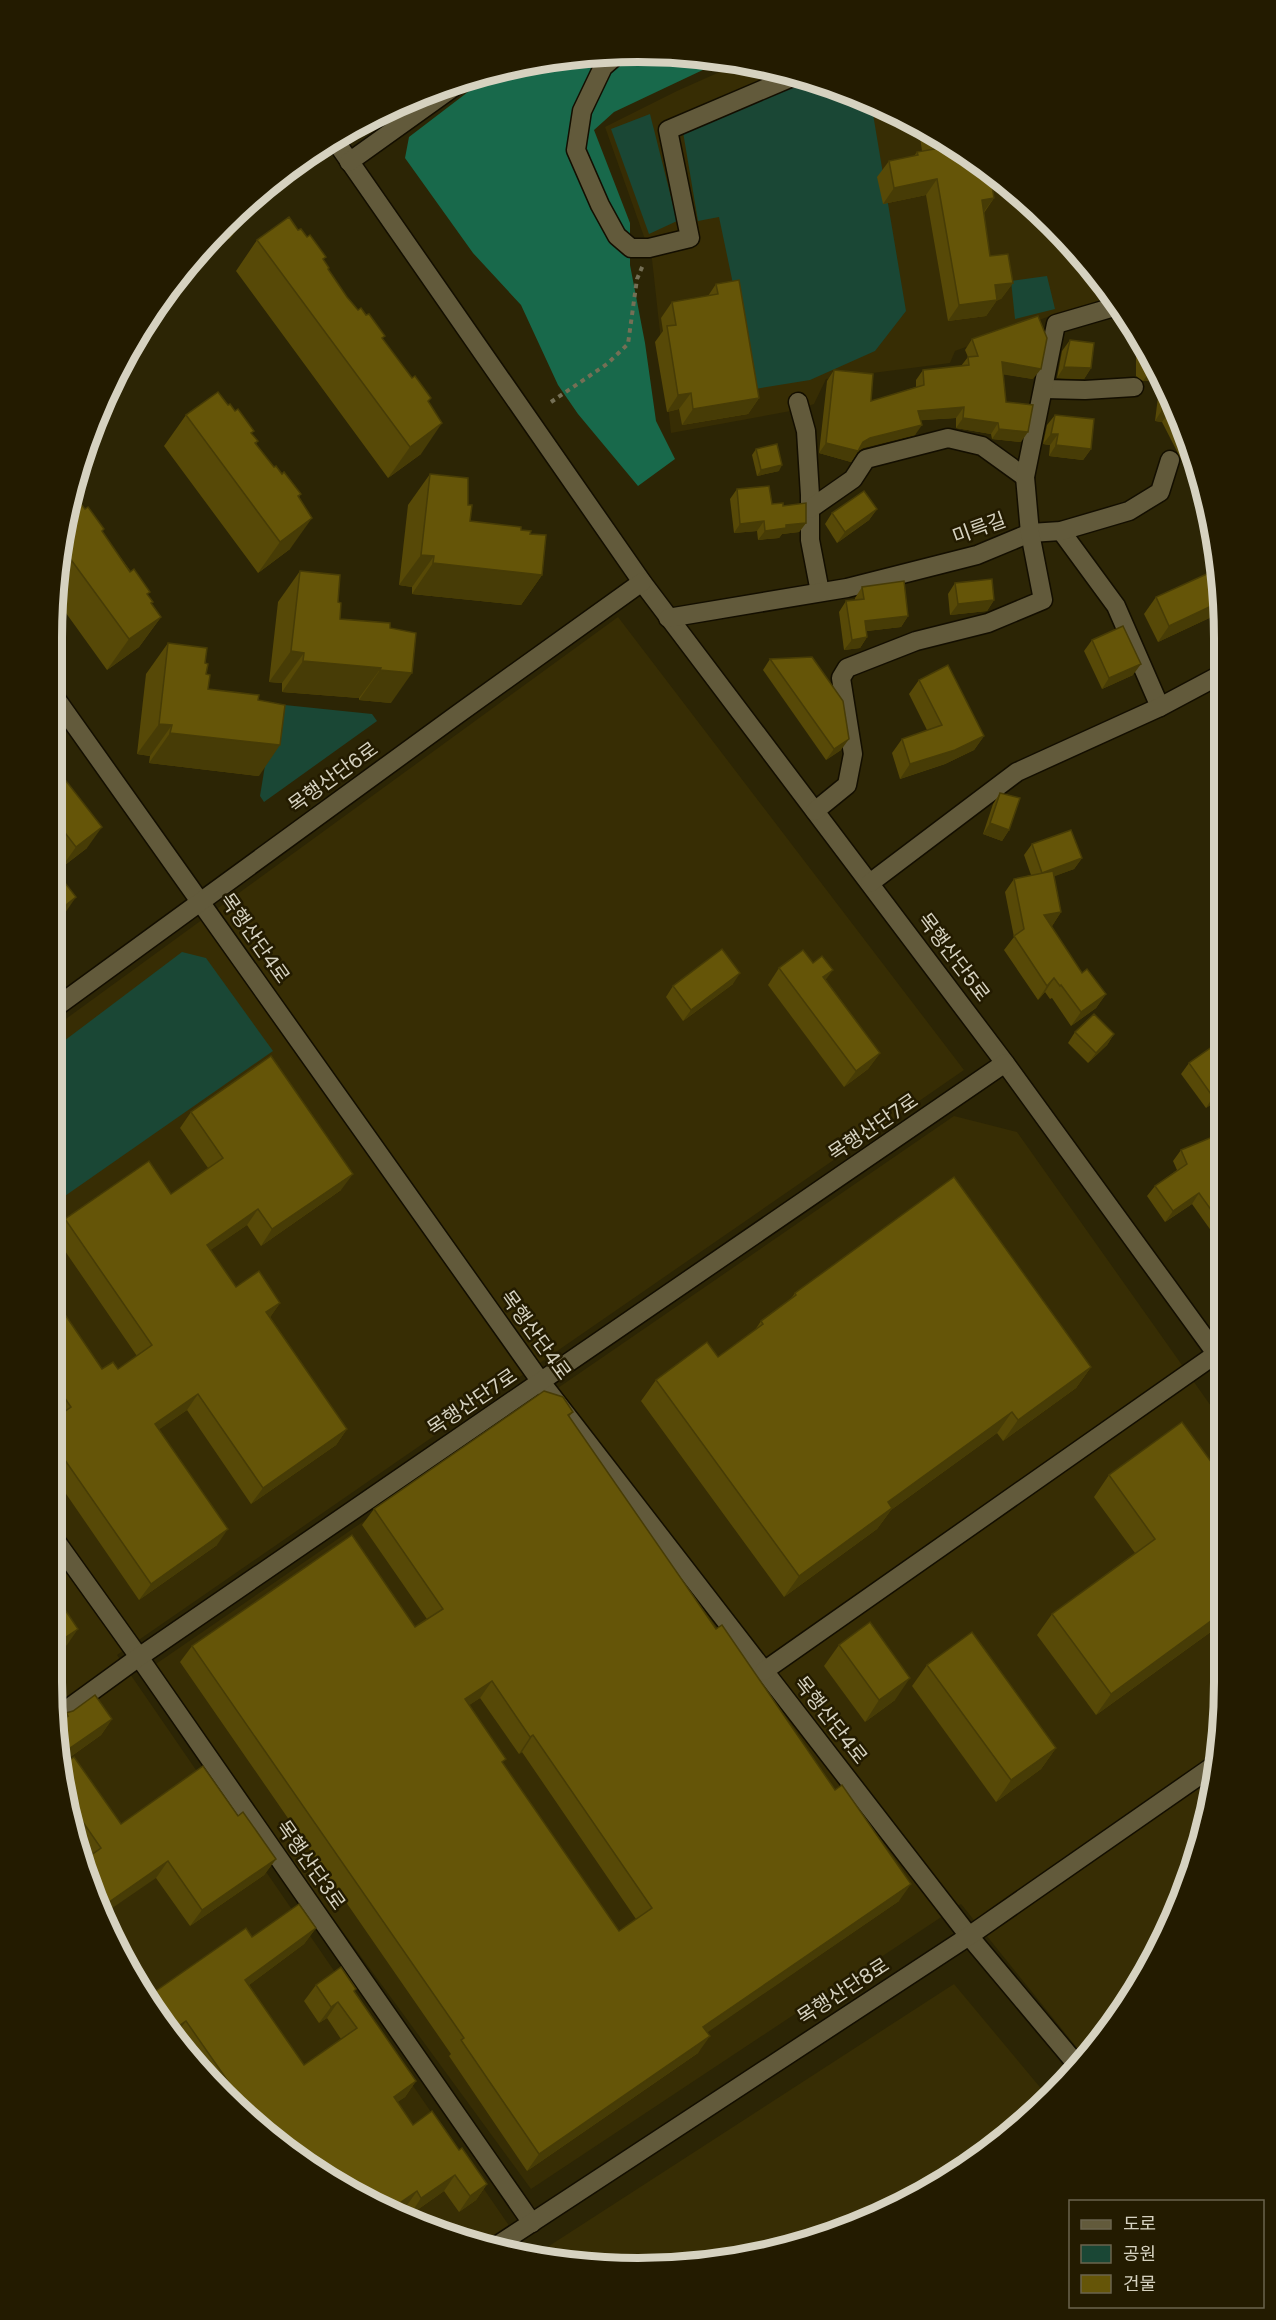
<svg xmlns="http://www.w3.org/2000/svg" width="1276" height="2320" font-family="Poppins,'Noto Sans KR',sans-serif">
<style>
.built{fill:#372d04}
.green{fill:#1a4735}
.forest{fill:#18694b}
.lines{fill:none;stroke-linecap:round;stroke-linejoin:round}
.minor-casing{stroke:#130e00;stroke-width:21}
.path{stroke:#746f55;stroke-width:4;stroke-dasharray:4.5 4.5;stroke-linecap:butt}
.minor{stroke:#625a3b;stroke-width:18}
.wall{fill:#574907;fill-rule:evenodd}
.shaded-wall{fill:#473c06}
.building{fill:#655508;stroke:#473c06;stroke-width:1.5;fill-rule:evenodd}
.labels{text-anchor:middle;stroke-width:5;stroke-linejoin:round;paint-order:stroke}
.street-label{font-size:20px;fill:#d6d2c0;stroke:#231b00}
.rim{fill:none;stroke:#d6d2c0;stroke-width:8}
</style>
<rect width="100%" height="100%" fill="#2c2505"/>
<g class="built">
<polygon points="742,62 826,82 931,129 1053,223 1114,297 1050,316 955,351 950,363 826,379 814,404 796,410 671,433 652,259 605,127 677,91"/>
<polygon points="618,617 964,1070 117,1655 530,2256 486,2249 413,2224 312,2170 251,2123 173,2040 129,1975 82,1871 62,1796 51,1682 52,1029"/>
<polygon points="954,1116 1017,1132 1223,1423 1224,1720 1205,1834 1147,1975 1103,2040 1086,2059 961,1904 531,2189 150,1668"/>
<polygon points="954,1984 1049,2098 1025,2123 964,2170 863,2224 790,2249 677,2268 599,2268 532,2257"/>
</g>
<g class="green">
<polygon points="810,78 826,82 871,102 906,311 875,351 810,380 755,389 719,217 698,221 683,132"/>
<polygon points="650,114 677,221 649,234 611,129"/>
<polygon points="1047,276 1055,309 1015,319 1011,281"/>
<polygon points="275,704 372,714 377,721 264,802 260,796"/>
<polygon points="182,952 206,958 273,1051 52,1205 52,1050"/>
</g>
<polygon class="forest" points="599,52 714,56 726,59 614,112 594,130 630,223 630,265 645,343 656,421 675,459 638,486 578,414 558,385 521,305 473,253 405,158 409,137 498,69"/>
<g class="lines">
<g class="minor-casing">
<g id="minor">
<polyline points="619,53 603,67 582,111 576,150 600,205 617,236 631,248 649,248 690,238 668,130 797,75"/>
<polyline points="334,139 642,582 1005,1063 1223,1363"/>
<polyline points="349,162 465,79"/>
<polyline points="1045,389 1085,390 1134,387"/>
<polyline points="798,402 806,431 810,495 810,540 820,592"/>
<polyline points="810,509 853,479 866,459 948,438 982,446 1025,477"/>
<polyline points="1061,531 1116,606 1160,707"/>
<polyline points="668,618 847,588 977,555 1030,533 1061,531 1129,511 1160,492 1170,460"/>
<polyline points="52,693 541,1382 969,1936 1078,2066"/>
<polyline points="815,811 847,785 853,754 841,678 847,668 916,641 988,623 1043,600 1030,533 1025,477 1056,324 1121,305"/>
<polyline points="870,883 1017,772 1160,707 1220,675"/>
<polyline points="52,1010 458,714 642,582"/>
<polyline points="51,1534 139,1657 532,2223"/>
<polyline points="764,1671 1216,1354"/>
<polyline points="55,1718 139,1657 1005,1063"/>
<polyline points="490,2250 969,1936 1216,1764"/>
</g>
</g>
<polyline class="path" points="551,402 607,364 628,344 637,279 643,265"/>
<use href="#minor" class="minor"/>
</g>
<g class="wall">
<polygon points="918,123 931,129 992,176 991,179 994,198 984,213 990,256 1013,283 1001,299 997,300 986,316 948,321 926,195 883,204 877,177 889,161 914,156 917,152 922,151"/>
<polygon points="298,230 329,268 328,270 347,297 382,339 412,378 431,398 428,402 421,454 388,478 236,271 257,240"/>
<polygon points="716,284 759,398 748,414 682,425 679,409 667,412 655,342 663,331 661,318 672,302 708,296"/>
<polygon points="972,339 1033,379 1003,374 1006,402 1021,442 992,439 991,434 956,428 956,418 921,420 915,435 863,448 858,451 851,462 819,453 827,381 834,370 871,401 916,387 916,380 923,370 961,366 968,357 965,350"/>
<polygon points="1070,340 1091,368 1084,379 1057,378 1062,351"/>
<polygon points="1142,345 1160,381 1143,381 1136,376 1136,354"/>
<polygon points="1160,381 1194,449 1183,463 1162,422 1155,421"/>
<polygon points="228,405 258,441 256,444 274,467 282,474 301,494 299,497 290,549 258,573 164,446 186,415"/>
<polygon points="1055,415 1091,449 1083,460 1049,456 1050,445 1043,444 1047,425"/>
<polygon points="756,449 779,471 757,476 752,455"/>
<polygon points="430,474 468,505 470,521 521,530 530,534 542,575 521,605 412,594 412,587 399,585 408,505"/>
<polygon points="737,489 772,504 783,506 806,523 799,532 782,534 779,538 758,540 757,531 734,533 730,499"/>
<polygon points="70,491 85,509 104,529 102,532 148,595 152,604 161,617 139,647 107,670 53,595"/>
<polygon points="877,509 869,520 837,543 825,524 832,513"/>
<polygon points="1220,568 1220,613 1158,642 1144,614 1156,597"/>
<polygon points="300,571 338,602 340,619 390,623 391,703 359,700 359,698 282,692 282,683 269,682 278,602"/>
<polygon points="955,583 994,600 987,611 950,615 948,594"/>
<polygon points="862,587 908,616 901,627 867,631 867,637 860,648 844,650 839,612 846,601 855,600 855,598"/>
<polygon points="1092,640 1133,675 1102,689 1084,651"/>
<polygon points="168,643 205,663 208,689 258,700 259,776 149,763 150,756 137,754 146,674"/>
<polygon points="770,659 841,750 826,760 763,670"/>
<polygon points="919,680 984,736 974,750 945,764 900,779 892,753 902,739 927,730 909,694"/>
<polygon points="52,763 87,848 61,868 52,857"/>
<polygon points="1000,793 1009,830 1002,841 983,834 993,804"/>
<polygon points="1032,844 1082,858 1074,869 1054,876 1061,912 1052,926 1051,926 1082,973 1106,994 1096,1008 1071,1026 1052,998 1050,999 1045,992 1038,1000 1004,950 1014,937 1005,892 1014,879 1031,875 1024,855"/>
<polygon points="779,968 826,980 880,1053 868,1069 844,1087 768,985"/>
<polygon points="733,984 683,1021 666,997 673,986"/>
<polygon points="1075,1032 1114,1034 1107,1045 1088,1063 1068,1043"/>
<polygon points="1189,1063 1222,1097 1206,1108 1181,1074"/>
<polygon points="191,1112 341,1190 261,1246 247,1225 210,1250 236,1287 280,1303 270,1317 347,1429 336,1445 251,1504 187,1410 159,1429 217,1545 139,1600 51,1472 51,1421 56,1417 51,1410 51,1294 102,1369 118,1369 137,1356 54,1235 65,1219 171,1194 208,1168 180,1128"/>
<polygon points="1222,1133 1222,1246 1192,1204 1165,1222 1147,1196 1155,1186 1177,1170 1173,1161 1181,1150"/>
<polygon points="1222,1271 1222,1301 1211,1285 1218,1274"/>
<polygon points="795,1293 1091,1367 1076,1388 1003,1441 997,1433 891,1510 877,1529 784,1597 641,1401 656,1380 718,1357 755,1330 761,1321 790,1300"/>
<path d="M573,1412l-4,5 330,484 -192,131 -9,21 -171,118 -78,-115 2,-2 -271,-392 12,-16 223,-19 12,-8 -65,-94 12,-16zM480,1698l39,56 3,-2 114,167 -17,12 -116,-168 -34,-58z"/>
<polygon points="1109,1475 1223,1478 1223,1623 1096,1715 1037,1635 1052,1614 1135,1553 1094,1497"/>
<polygon points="839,1645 895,1700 865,1722 824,1666"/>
<polygon points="927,1665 1056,1748 1041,1769 996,1802 912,1686"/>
<polygon points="66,1713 112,1719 101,1735 59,1765 55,1726 59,1723"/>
<polygon points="59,1767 121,1824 238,1816 276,1859 264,1875 190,1926 156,1878 85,1859 75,1844 62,1796"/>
<polygon points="316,1928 304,1944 249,1985 304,2065 341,2039 327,2018 319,2023 304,2001 316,1985 354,1992 416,2081 405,2097 397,2102 413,2125 459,2150 487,2184 476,2200 459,2212 444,2191 410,2215 405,2208 395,2215 312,2170 251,2123 186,2054 174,2037 150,1995 252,1937"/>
</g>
<g class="shaded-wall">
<polygon points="937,179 926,195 883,204 894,188"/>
<polygon points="994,198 982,214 982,200"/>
<polygon points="245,206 252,209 230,239 215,234"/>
<polygon points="1013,283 1001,299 983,301 995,285"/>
<polygon points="997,300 986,316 948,321 959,305"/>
<polygon points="1002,362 1041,369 1033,379 994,373"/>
<polygon points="1064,367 1091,368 1084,379 1057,378"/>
<polygon points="1151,370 1155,370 1160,381 1143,381"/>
<polygon points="691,393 679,409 667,412 678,395"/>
<polygon points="759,398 748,414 682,425 693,409"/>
<polygon points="964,407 956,418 911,421 918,411"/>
<polygon points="1162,410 1170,411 1162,422 1155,421"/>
<polygon points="963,418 998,423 991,434 956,428"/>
<polygon points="442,423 421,454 388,478 410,447"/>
<polygon points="922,425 915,435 863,448 858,451 851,462 819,453 826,443 863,442 870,438"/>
<polygon points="999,429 1028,432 1021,442 992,439"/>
<polygon points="1051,434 1058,434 1050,445 1043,444"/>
<polygon points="1056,445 1091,449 1083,460 1049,456"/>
<polygon points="1194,450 1196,457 1183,463 1190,452"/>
<polygon points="782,465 779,471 757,476 761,470"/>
<polygon points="877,509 869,520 837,543 845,532"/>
<polygon points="312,518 290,549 258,573 280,542"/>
<polygon points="764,521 757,531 734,533 740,524"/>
<polygon points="806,523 799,532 782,534 779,538 758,540 765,531 786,525"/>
<polygon points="421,555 434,556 412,587 399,585"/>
<polygon points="433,563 542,575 521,605 412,594"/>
<polygon points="994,600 987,611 950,615 958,604"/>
<polygon points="1220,602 1220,613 1158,642 1169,626"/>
<polygon points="908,616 901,627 858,632 865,621"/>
<polygon points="161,617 139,647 107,670 129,639"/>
<polygon points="867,637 860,648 844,650 852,640"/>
<polygon points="291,651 304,653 282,683 269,682"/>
<polygon points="303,661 381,668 359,698 282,692"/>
<polygon points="1141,664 1133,675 1102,689 1109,678"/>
<polygon points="380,670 412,673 391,703 359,700"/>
<polygon points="159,724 172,725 150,756 137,754"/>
<polygon points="170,733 280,745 259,776 149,763"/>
<polygon points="984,736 974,750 945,764 900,779 910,764"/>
<polygon points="849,739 841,750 826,760 834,749"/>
<polygon points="990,823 1009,830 1002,841 983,834"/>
<polygon points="102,827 87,848 61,868 76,847"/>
<polygon points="1082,858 1074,869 1034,884 1042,873"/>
<polygon points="76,897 65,913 52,924 52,916"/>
<polygon points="1061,912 1052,926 1035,929 1044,915"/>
<polygon points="833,970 821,986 823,977"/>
<polygon points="740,973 733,984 683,1021 691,1010"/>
<polygon points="1054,978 1045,992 1038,1000 1047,986"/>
<polygon points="1106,994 1096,1008 1071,1026 1081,1012"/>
<polygon points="1114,1034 1107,1045 1088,1063 1096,1053"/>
<polygon points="880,1053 868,1069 844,1087 856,1071"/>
<polygon points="1222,1091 1222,1097 1206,1108 1213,1097"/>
<polygon points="353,1174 341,1190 261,1246 272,1229"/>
<polygon points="1199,1193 1192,1204 1165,1222 1173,1211"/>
<polygon points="258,1209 247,1225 195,1261 207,1245"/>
<polygon points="280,1303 269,1319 266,1312"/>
<polygon points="1091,1367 1076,1388 1003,1441 1018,1420"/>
<polygon points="198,1394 187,1410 144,1440 155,1424"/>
<polygon points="1012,1412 997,1433 891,1510 877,1529 784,1597 799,1576 888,1502"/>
<polygon points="347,1429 336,1445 251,1504 263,1488"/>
<polygon points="228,1529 217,1545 139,1600 151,1584"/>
<polygon points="1223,1612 1223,1623 1096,1715 1111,1694"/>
<polygon points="78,1629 67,1645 51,1656 51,1647"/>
<polygon points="910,1678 895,1700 865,1722 879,1700"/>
<polygon points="492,1681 480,1698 453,1716 465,1699"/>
<polygon points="112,1719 101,1735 59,1765 70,1748"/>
<polygon points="533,1735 522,1752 519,1754 530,1737"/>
<polygon points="1056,1748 1041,1769 996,1802 1011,1780"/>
<polygon points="276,1859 264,1875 190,1926 202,1910"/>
<polygon points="168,1861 156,1878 102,1915 99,1909"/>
<polygon points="911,1884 899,1901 692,2043 703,2027"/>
<polygon points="316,1928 304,1944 234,1996 245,1980"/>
<polygon points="338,2002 327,2018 319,2023 331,2007"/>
<polygon points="186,2021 174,2037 172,2039 168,2033"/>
<polygon points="710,2036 698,2053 527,2171 539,2154"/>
<polygon points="416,2081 405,2097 382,2113 394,2097"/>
<polygon points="455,2175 444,2191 410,2215 421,2198"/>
<polygon points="487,2184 476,2200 459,2212 470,2196"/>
<polygon points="417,2191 405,2208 395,2215 388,2211"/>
</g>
<g class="building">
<polygon points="933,130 990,174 994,198 982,200 990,256 1008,254 1013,283 995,285 997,300 959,305 937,179 894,188 889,161 918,155 917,152 935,149"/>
<polygon points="257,194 252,209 245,206"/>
<polygon points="289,217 298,230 301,229 307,237 310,235 326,257 323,259 329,268 328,269 347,297 358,310 361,308 366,315 369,314 385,336 382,338 412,378 415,376 431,398 428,401 442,423 410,447 257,240"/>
<polygon points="739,280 759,398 693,409 691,393 678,395 667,326 676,325 672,302 718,294 716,284"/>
<polygon points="1038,316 1047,338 1041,369 1002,362 1006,402 1033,405 1028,432 999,429 998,423 963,418 964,407 918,411 922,425 870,438 863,442 858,451 826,443 834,370 873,374 871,401 924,385 923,370 969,365 968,357 978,356 972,339"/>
<polygon points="1070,340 1094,343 1091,368 1064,367"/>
<polygon points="1144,348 1155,370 1151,370 1144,365"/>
<polygon points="1165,391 1194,449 1194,450 1190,452 1170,411 1162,410"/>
<polygon points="218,392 228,405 230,404 235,411 238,409 254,431 251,433 258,441 255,443 274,467 276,466 282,474 284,472 301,494 298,496 312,518 280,542 186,415"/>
<polygon points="1055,415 1094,419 1091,449 1056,445 1058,434 1051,434"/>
<polygon points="777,444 782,465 761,470 756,449"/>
<polygon points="430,474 468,478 468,505 472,505 470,521 521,527 521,530 531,531 530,534 546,535 542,575 433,563 434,556 421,555"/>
<polygon points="769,486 772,504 783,503 783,506 806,503 806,523 786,525 786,528 765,531 764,521 740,524 737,489"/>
<polygon points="70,491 85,509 88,507 104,529 102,531 130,572 134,569 150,592 147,594 153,602 151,603 161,617 129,639 61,546"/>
<polygon points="864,491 877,509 845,532 832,513"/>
<polygon points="1220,568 1220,602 1169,626 1156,597"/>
<polygon points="300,571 340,575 338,602 341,603 340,619 390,623 390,628 416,633 412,673 380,670 381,668 303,661 304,653 291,651"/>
<polygon points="992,579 994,600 958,604 955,583"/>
<polygon points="904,581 908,616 865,621 867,637 852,640 846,601 864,599 862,587"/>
<polygon points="1123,626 1141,664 1109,678 1092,640"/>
<polygon points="168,643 207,648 205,663 208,664 206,674 210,675 208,689 259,695 258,700 285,705 280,745 170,733 172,725 159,724"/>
<polygon points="812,657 843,701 849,739 834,749 770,659"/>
<polygon points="948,665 984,736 955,750 910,764 902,739 942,725 919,680"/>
<polygon points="52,763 102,827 76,847 52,816"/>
<polygon points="1000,793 1020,798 1009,830 990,823"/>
<polygon points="1071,830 1082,858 1042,873 1032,844"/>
<polygon points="55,870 76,897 52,916 52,872"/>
<polygon points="1053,871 1061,912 1044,915 1082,973 1087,969 1106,994 1081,1012 1061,985 1060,986 1054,978 1047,986 1014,936 1024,929 1014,879"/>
<polygon points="722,949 740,973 691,1010 673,986"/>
<polygon points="803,950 813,963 822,956 833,970 823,977 880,1053 856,1071 779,968"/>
<polygon points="1094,1014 1114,1034 1096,1053 1075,1032"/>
<polygon points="1222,1040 1222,1091 1213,1097 1189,1063"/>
<polygon points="271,1056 353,1174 272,1229 258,1209 207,1245 236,1287 259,1271 280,1303 266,1312 347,1429 263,1488 198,1394 155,1424 228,1529 151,1584 51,1440 51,1421 71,1407 51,1378 51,1294 102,1369 113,1362 118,1369 152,1345 65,1219 149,1161 171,1194 223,1158 191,1112"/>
<polygon points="1222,1133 1222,1225 1199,1193 1173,1211 1155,1186 1187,1164 1181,1150"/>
<polygon points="954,1177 1091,1367 1018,1420 1012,1412 888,1502 892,1508 799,1576 656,1380 707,1342 718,1357 763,1324 761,1321 796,1295 795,1293"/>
<polygon points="1222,1271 1222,1279 1218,1274"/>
<path d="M544,1391l19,6 10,15 -5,3 148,214 6,-4 113,165 7,-5 69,99 -208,143 7,9 -171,118 -78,-114 3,-2 -272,-392 160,-111 63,92 28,-18 -69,-100zM492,1681l38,56 3,-2 119,173 -33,23 -117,-169 4,-3 -41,-60z"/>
<polygon points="1182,1422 1223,1478 1223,1612 1111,1694 1052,1614 1155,1539 1109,1475"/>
<polygon points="51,1589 78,1629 51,1647"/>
<polygon points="870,1622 910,1678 879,1700 839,1645"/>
<polygon points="972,1632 1056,1748 1011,1780 927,1665"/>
<polygon points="95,1695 112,1719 70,1748 55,1727 55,1726 68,1716 66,1713 73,1711"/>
<polygon points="74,1757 121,1824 203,1766 238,1816 243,1812 276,1859 202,1910 168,1861 99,1909 82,1871 80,1863 101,1848 62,1792 59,1767"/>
<polygon points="299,1904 316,1928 245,1980 304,2065 357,2028 338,2002 331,2007 316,1985 341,1967 356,1989 354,1991 416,2081 394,2097 413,2125 432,2111 459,2150 462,2148 487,2184 470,2196 455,2175 421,2198 417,2191 388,2211 312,2170 264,2133 186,2021 168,2033 129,1975 118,1949 150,1995 246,1928 252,1937"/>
</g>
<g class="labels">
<g class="street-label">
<text transform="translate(979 528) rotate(-20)" y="7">미륵길</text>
<text transform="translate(333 777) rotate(-36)" y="7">목행산단6로</text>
<text transform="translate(255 938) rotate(55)" y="7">목행산단4로</text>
<text transform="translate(954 957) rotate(53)" y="7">목행산단5로</text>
<text transform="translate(873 1127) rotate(-34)" y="7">목행산단7로</text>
<text transform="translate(536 1335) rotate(54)" y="7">목행산단4로</text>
<text transform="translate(472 1402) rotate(-34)" y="7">목행산단7로</text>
<text transform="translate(831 1720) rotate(52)" y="7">목행산단4로</text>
<text transform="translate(311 1865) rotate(55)" y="7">목행산단3로</text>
<text transform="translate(843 1991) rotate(-33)" y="7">목행산단8로</text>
</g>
</g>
<path d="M0 0H1276V2320H0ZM638 62H638A576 576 0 0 1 1214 638V1682A576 576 0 0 1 638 2258H638A576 576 0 0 1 62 1682V638A576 576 0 0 1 638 62Z" fill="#231b00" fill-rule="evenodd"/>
<path class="rim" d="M638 62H638A576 576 0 0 1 1214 638V1682A576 576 0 0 1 638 2258H638A576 576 0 0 1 62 1682V638A576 576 0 0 1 638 62Z"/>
<rect x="1069" y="2200" width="195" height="108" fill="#231b00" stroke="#6b644d" stroke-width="1.5"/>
<rect x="1081" y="2220" width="30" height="9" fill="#625a3b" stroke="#6b644d" stroke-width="1.5"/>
<text x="1123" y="2230" font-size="18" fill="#d6d2c0">도로</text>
<rect x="1081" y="2245" width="30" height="18" fill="#1a4735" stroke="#6b644d" stroke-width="1.5"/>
<text x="1123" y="2260" font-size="18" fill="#d6d2c0">공원</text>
<rect x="1081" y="2275" width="30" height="18" fill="#655508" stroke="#6b644d" stroke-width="1.5"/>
<text x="1123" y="2290" font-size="18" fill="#d6d2c0">건물</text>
</svg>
